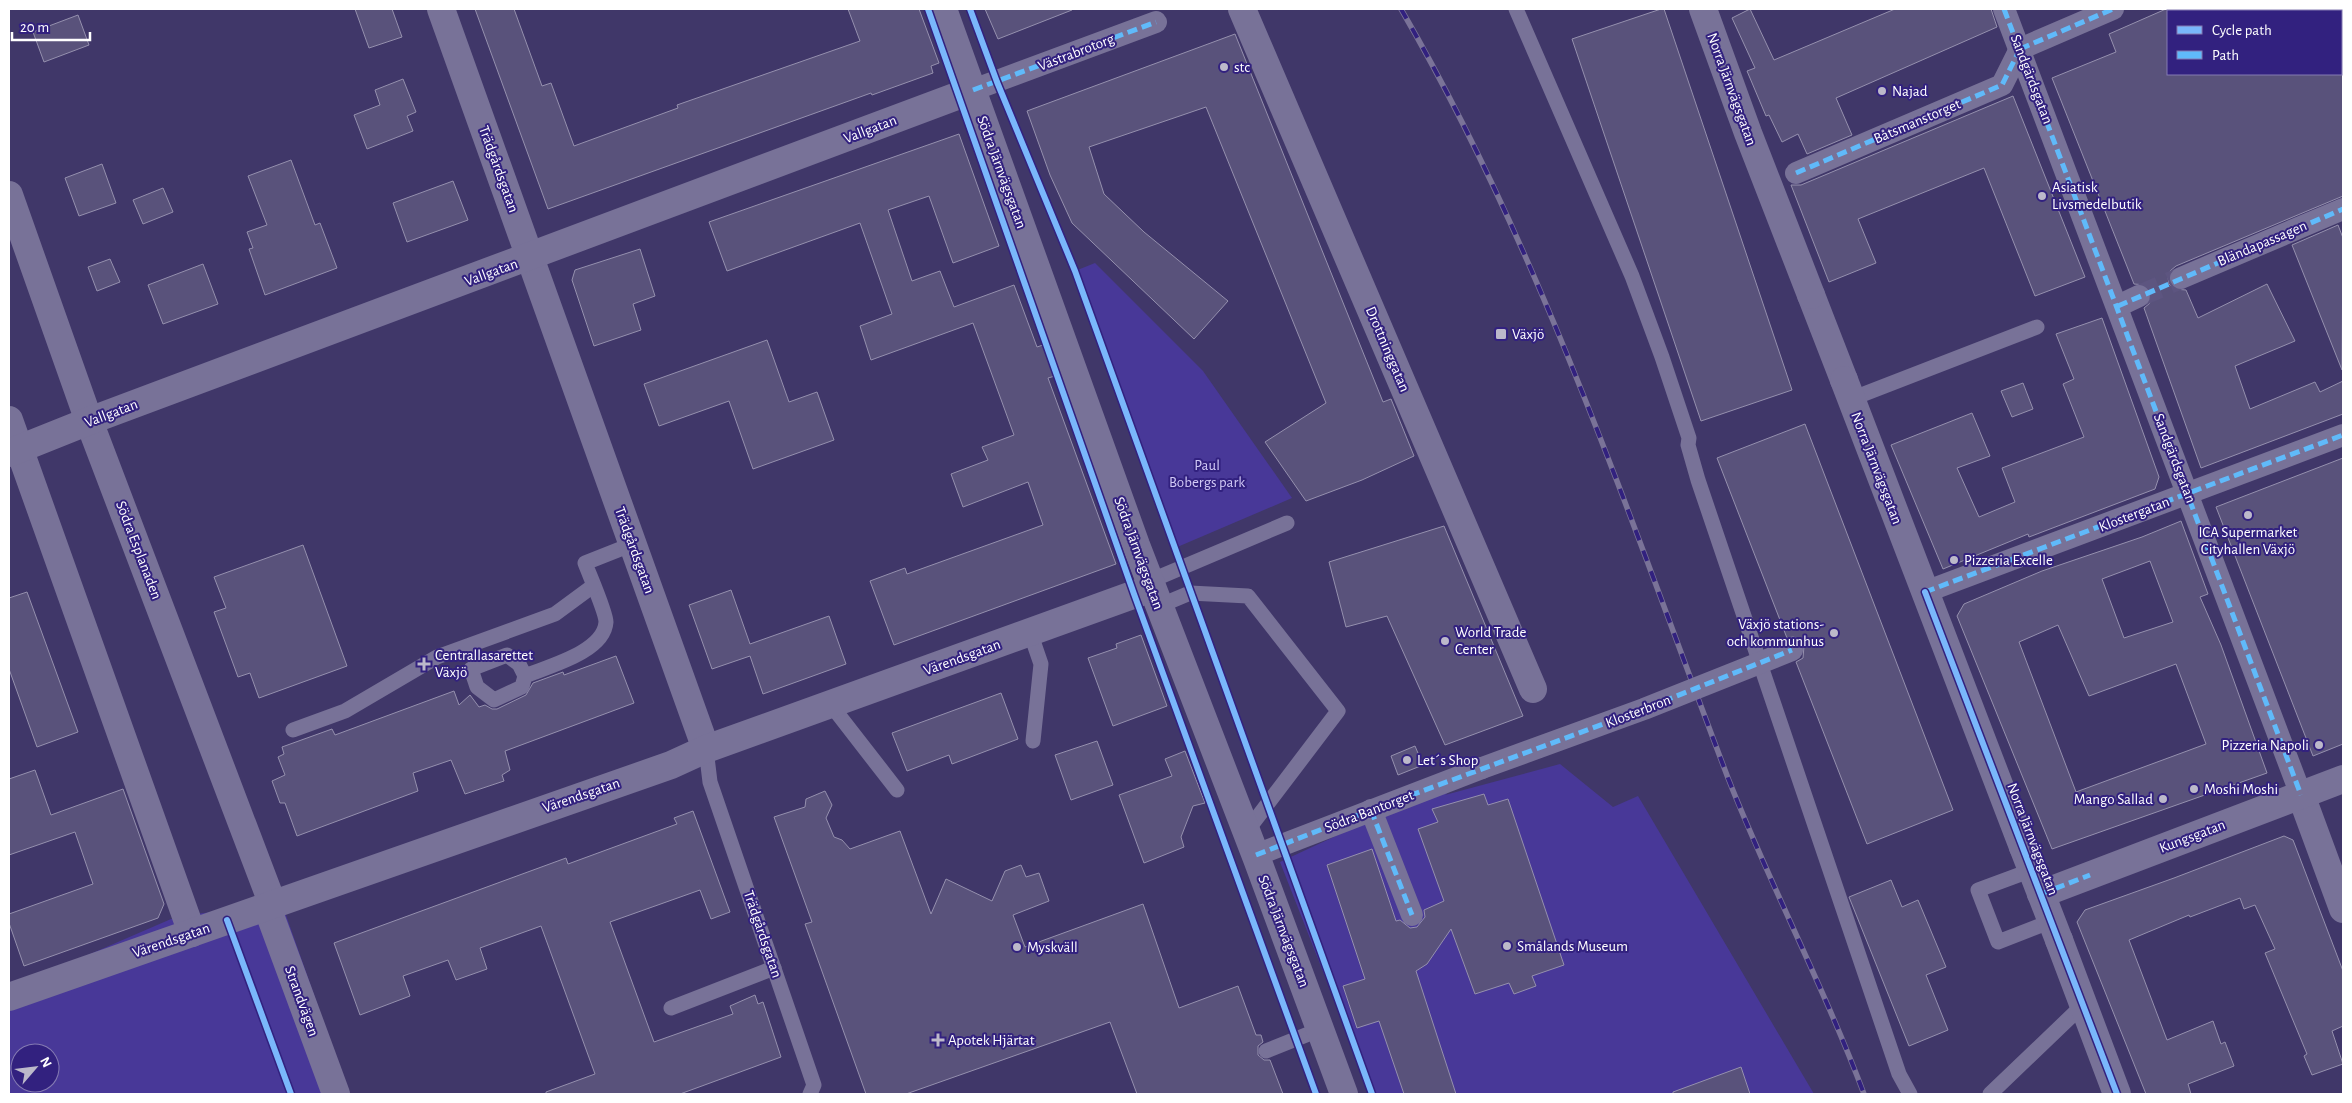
<svg xmlns="http://www.w3.org/2000/svg" width="2352" height="1103" font-family="'Alegreya Sans',sans-serif">
<style>
.green{fill:#483898;fill-rule:evenodd}
.building{fill:#59527b;stroke:#9590ae;fill-rule:evenodd}
.lines{fill:none;stroke-linecap:round;stroke-linejoin:round}
.pedestrian-tunnel{stroke:#5d5580;stroke-width:22;stroke-dasharray:22 11;stroke-linecap:butt}
.service{stroke:#787298;stroke-width:15}
.pedestrian{stroke:#787298;stroke-width:22}
.minor{stroke:#787298;stroke-width:28}
.tertiary{stroke:#787298;stroke-width:28}
.rail-casing{stroke:#7a7398;stroke-width:5.5}
.rail{stroke:#32217f;stroke-width:4;stroke-dasharray:11;stroke-linecap:butt}
.pedestrian-bridge{stroke:#787298;stroke-width:22}
.quiet{stroke:#60bafa;stroke-width:5;stroke-dasharray:10 5;stroke-linecap:butt}
.cycleway-casing{stroke:#32217f;stroke-width:9}
.cycleway{stroke:#7ab7fb;stroke-width:6}
.poi-dot{fill:#bcb9ca;stroke:#32217f;stroke-width:2}
.labels{text-anchor:middle;stroke-width:4;stroke-linejoin:round;paint-order:stroke}
.street-label{font-size:15px;fill:#fff;stroke:#32217f}
.poi-label{font-size:15px;fill:#fff;stroke:#32217f;text-anchor:start}
.park-label{font-size:15px;fill:#d1c9f6;stroke:#32217f}
</style>
<rect width="100%" height="100%" fill="#403769"/>
<g class="green">
<polygon points="1095,263 1203,371 1292,498 1175,548 1075,271"/>
<polygon points="1560,764 1613,807 1638,796 1814,1094 1371,1094 1280,862 1482,768 1445,795"/>
<path d="M282,904l67,190h-340v-111l42,-12 127,-55zM20,1053h30v30h-30z"/>
</g>
<g class="building">
<polygon points="355,9 392,9 402,37 369,48"/>
<polygon points="475,9 514,9 542,86 551,83 574,146 678,108 677,105 860,41 848,9 919,9 939,63 931,66 933,73 872,95 871,93 548,209"/>
<polygon points="985,9 1072,9 1072,10 998,39"/>
<polygon points="1661,9 1664,9 1792,390 1701,421 1572,39"/>
<polygon points="1750,9 1774,60 1895,9 1991,9 1997,27 1836,98 1852,135 1807,154 1798,134 1782,142 1769,115 1766,116 1747,71 1755,68 1732,18"/>
<polygon points="2166,9 2168,9 2168,74 2343,74 2343,196 2176,266 2170,271 2168,277 2169,284 2174,289 2186,290 2198,318 2267,284 2295,341 2235,366 2250,409 2315,382 2320,392 2343,381 2343,414 2201,468 2144,308 2150,303 2151,291 2146,285 2134,284 2052,78 2116,52 2109,34"/>
<polygon points="78,15 89,45 44,62 33,32"/>
<polygon points="1235,34 1383,402 1391,399 1414,456 1362,480 1306,501 1265,442 1326,403 1206,107 1089,147 1104,194 1144,232 1228,301 1194,339 1072,223 1050,175 1027,111"/>
<polygon points="403,79 416,112 407,116 413,131 367,149 354,115 380,105 375,90"/>
<polygon points="2013,96 2085,277 2035,296 1984,168 1858,219 1876,263 1829,282 1791,185 1801,185"/>
<polygon points="959,134 999,246 953,263 929,196 888,210 912,281 940,271 954,307 1014,285 1037,347 1043,345 1055,376 1048,378 1116,564 894,645 870,581 905,568 907,574 1043,525 1028,482 963,507 951,474 988,460 982,447 1014,435 973,323 871,360 860,326 892,314 860,223 727,271 709,222"/>
<polygon points="291,160 315,225 320,223 337,268 265,295 249,249 253,248 247,232 267,225 248,176"/>
<polygon points="102,164 116,203 79,216 65,178"/>
<polygon points="453,181 468,220 407,242 393,203"/>
<polygon points="163,188 173,212 143,224 133,200"/>
<polygon points="2338,225 2343,238 2342,370 2292,245"/>
<polygon points="640,249 655,296 633,304 641,330 594,346 572,280 575,270"/>
<polygon points="110,259 120,282 97,291 88,267"/>
<polygon points="203,264 218,304 163,324 148,285"/>
<polygon points="2102,318 2159,477 2155,489 2029,537 2028,534 1943,569 1891,445 1972,413 1990,456 1957,468 1979,517 2015,502 2002,468 2084,437 2063,384 2074,379 2056,334"/>
<polygon points="767,340 789,402 817,392 834,440 753,469 729,401 659,426 644,384"/>
<polygon points="2023,383 2033,409 2012,417 2001,391"/>
<polygon points="1805,424 1953,810 1867,844 1796,662 1803,658 1804,646 1800,639 1793,637 1787,638 1717,458"/>
<polygon points="2343,458 2343,744 2313,756 2216,507"/>
<path d="M2181,521l27,73 -8,3 21,48 46,128 -215,76 -95,-233 7,-12 78,-33 100,-34zM2150,561l23,61 -49,16 -22,-59zM2058,625l31,71 87,-32 30,80 -130,48 -57,-150z"/>
<polygon points="1444,526 1523,716 1445,745 1387,616 1346,627 1329,562"/>
<polygon points="303,545 347,666 259,698 250,673 238,677 214,612 226,608 214,577"/>
<polygon points="731,590 750,644 829,616 846,664 763,694 750,656 712,669 689,605"/>
<polygon points="27,592 78,732 37,747 9,669 9,598"/>
<polygon points="1141,635 1167,706 1113,726 1088,658 1117,648 1116,644"/>
<polygon points="616,656 634,703 505,751 510,770 502,775 504,781 465,794 451,760 413,773 418,791 297,836 285,803 280,803 272,781 285,775 278,757 284,754 282,747 332,729 335,735 454,691 459,705 470,695 479,707 485,705 492,709 497,709 526,695 533,683 563,672 564,675"/>
<polygon points="1001,693 1018,739 952,764 949,755 907,771 892,733"/>
<polygon points="1097,741 1113,785 1071,800 1055,755"/>
<polygon points="1415,746 1423,765 1398,775 1391,756"/>
<polygon points="1185,751 1205,803 1193,806 1181,837 1184,847 1144,863 1119,795 1172,776 1165,759"/>
<polygon points="35,770 51,815 123,789 164,904 158,918 24,966 9,923 9,914 93,884 75,832 9,855 9,779"/>
<polygon points="825,791 832,805 826,818 834,837 842,840 850,849 900,831 931,914 946,879 992,901 1005,871 1021,865 1026,877 1039,873 1049,901 1013,915 1025,947 1143,904 1179,1008 1238,986 1256,1035 1261,1035 1263,1042 1258,1046 1258,1055 1264,1060 1270,1060 1283,1094 1137,1094 1110,1022 906,1094 866,1094 805,924 812,922 774,817 805,807 806,799"/>
<polygon points="1484,794 1488,805 1508,799 1564,965 1532,976 1536,986 1514,994 1509,983 1475,994 1451,929 1427,964 1416,971 1456,1094 1404,1094 1379,1021 1357,1028 1343,986 1365,979 1327,865 1372,849 1396,921 1400,920 1410,928 1417,927 1425,917 1424,910 1444,901 1418,829 1438,822 1432,809"/>
<polygon points="693,811 730,912 711,919 700,890 610,922 654,1042 733,1014 730,1006 755,995 758,1004 763,1002 781,1057 680,1094 546,1094 546,1092 595,1074 541,926 480,948 487,969 456,980 448,960 403,976 410,996 360,1015 334,943 566,858 568,864 677,824 674,818"/>
<polygon points="2284,836 2293,840 2343,971 2343,1026 2332,1031 2343,1064 2312,1075 2304,1056 2307,1054 2265,953 2275,949 2255,905 2244,909 2240,898 2190,917 2189,915 2129,940 2167,1040 2213,1021 2221,1044 2225,1042 2234,1066 2188,1084 2191,1094 2146,1094 2077,922 2085,910 2174,878"/>
<polygon points="1891,880 1902,907 1918,900 1946,967 1926,975 1948,1030 1909,1046 1849,897"/>
<polygon points="1741,1067 1750,1094 1673,1094 1673,1092"/>
</g>
<g class="lines">
<polyline class="pedestrian-tunnel" points="2139,296 2181,278"/>
<g class="service">
<polyline points="1516,9 1632,276 1662,357 1689,438 1688,445 1698,480 1899,1074 1910,1094"/>
<polyline points="1851,399 2037,327"/>
<polyline points="1150,581 1287,523"/>
<polyline points="1159,606 1190,593 1248,596 1338,711 1247,831"/>
<polyline points="1030,632 1041,664 1033,741"/>
<path d="M525,676l-6,-12 -12,-9 -36,14 6,18 17,13 28,-13 3,-11c24,-10 79,-24 81,-54 0,-10 -17,-48 -21,-59l48,-19"/>
<polyline points="831,705 897,790"/>
<polyline points="293,730 345,711 437,657 555,614 593,586"/>
<polyline points="706,749 710,782 814,1085 810,1094"/>
<polyline points="2032,870 1978,890 1998,942 2052,921"/>
<polyline points="671,1008 774,968"/>
<polyline points="1266,1051 1321,1029"/>
<polyline points="1990,1094 2084,1004"/>
</g>
<g class="pedestrian">
<polyline points="2004,9 2301,795"/>
<polyline points="2020,49 2113,9"/>
<polyline points="973,90 1156,22"/>
<polyline points="1796,173 2002,85 2020,49"/>
<polyline points="2181,278 2343,209"/>
<polyline points="2118,306 2139,296"/>
<polyline points="1925,592 2343,435"/>
<polyline points="1371,810 1412,915"/>
<polyline points="1256,855 1482,768"/>
</g>
<g class="minor">
<polyline points="441,9 706,749"/>
<polyline points="1242,9 1533,689"/>
<polyline points="9,195 89,421 273,905"/>
<polyline points="1811,295 1844,380"/>
<polyline points="9,420 192,933"/>
<polyline points="9,453 89,421 973,90"/>
<polyline points="2301,795 2343,909"/>
<polyline points="2023,847 2059,940"/>
<polyline points="2041,894 2343,779"/>
<polyline points="267,907 336,1094"/>
<polyline points="9,997 671,765 706,749 1152,588"/>
</g>
<g class="tertiary">
<polyline points="943,9 1136,545 1257,859 1344,1094"/>
<polyline points="1703,9 1748,133 1811,295"/>
<polyline points="1844,380 2023,847"/>
<polyline points="2059,940 2117,1094"/>
</g>
<g class="rail-casing">
<path id="rail" d="M1401,9c140,242 228,508 327,769 42,107 96,209 136,316"/>
</g>
<use href="#rail" class="rail"/>
<polyline class="pedestrian-bridge" points="1482,768 1644,709 1792,650"/>
<g class="quiet">
<polyline points="2004,9 2301,795"/>
<polyline points="2020,49 2113,9"/>
<polyline points="973,90 1156,22"/>
<polyline points="1796,173 2002,85 2020,49"/>
<polyline points="2118,306 2343,209"/>
<polyline points="1925,592 2343,435"/>
<polyline points="1371,810 1412,915"/>
<polyline points="1256,855 1371,810 1644,709 1792,650"/>
<polyline points="2041,894 2090,875"/>
</g>
<g class="cycleway-casing">
<g id="cycleway">
<polyline points="928,9 1134,594 1316,1094"/>
<polyline points="970,9 997,82 1075,271 1372,1094"/>
<polyline points="1925,592 2117,1094"/>
<polyline points="227,920 291,1094"/>
</g>
</g>
<use href="#cycleway" class="cycleway"/>
</g>
<g class="poi-dot">
<circle cx="1224" cy="67" r="5"/>
<circle cx="1882" cy="91" r="5"/>
<circle cx="2042" cy="196" r="5"/>
<rect x="1495" y="328" width="12" height="12" rx="2.5"/>
<circle cx="2248" cy="515" r="5"/>
<circle cx="1954" cy="560" r="5"/>
<circle cx="1834" cy="633" r="5"/>
<circle cx="1445" cy="641" r="5"/>
<path d="M421.5 656.5h5v5h5v5h-5v5h-5v-5h-5v-5h5z"/>
<circle cx="2319" cy="745" r="5"/>
<circle cx="1407" cy="760" r="5"/>
<circle cx="2194" cy="789" r="5"/>
<circle cx="2163" cy="799" r="5"/>
<circle cx="1507" cy="946" r="5"/>
<circle cx="1017" cy="947" r="5"/>
<path d="M935.5 1032.5h5v5h5v5h-5v5h-5v-5h-5v-5h5z"/>
</g>
<g class="labels">
<g class="street-label">
<text transform="translate(1076 52) rotate(-21)" y="5">Västrabrotorg</text>
<text transform="translate(2032 79) rotate(69)" y="5">Sandgärdsgatan</text>
<text transform="translate(1732 89) rotate(70)" y="5">Norra Järnvägsgatan</text>
<text transform="translate(1917 121) rotate(-23)" y="5">Båtsmanstorget</text>
<text transform="translate(870 129) rotate(-21)" y="5">Vallgatan</text>
<text transform="translate(499 169) rotate(70)" y="5">Trädgårdsgatan</text>
<text transform="translate(1002 172) rotate(70)" y="5">Södra Järnvägsgatan</text>
<text transform="translate(2262 243) rotate(-23)" y="5">Bländapassagen</text>
<text transform="translate(491 272) rotate(-20)" y="5">Vallgatan</text>
<text transform="translate(1388 349) rotate(67)" y="5">Drottninggatan</text>
<text transform="translate(111 413) rotate(-21)" y="5">Vallgatan</text>
<text transform="translate(2175 458) rotate(69)" y="5">Sandgärdsgatan</text>
<text transform="translate(1877 468) rotate(69)" y="5">Norra Järnvägsgatan</text>
<text transform="translate(2134 514) rotate(-21)" y="5">Klostergatan</text>
<text transform="translate(139 550) rotate(69)" y="5">Södra Esplanaden</text>
<text transform="translate(635 550) rotate(70)" y="5">Trädgårdsgatan</text>
<text transform="translate(1139 553) rotate(70)" y="5">Södra Järnvägsgatan</text>
<text transform="translate(962 657) rotate(-20)" y="5">Värendsgatan</text>
<text transform="translate(1638 711) rotate(-21)" y="5">Klosterbron</text>
<text transform="translate(581 795) rotate(-19)" y="5">Värendsgatan</text>
<text transform="translate(1369 811) rotate(-21)" y="5">Södra Bantorget</text>
<text transform="translate(2192 836) rotate(-21)" y="5">Kungsgatan</text>
<text transform="translate(2033 839) rotate(69)" y="5">Norra Järnvägsgatan</text>
<text transform="translate(1284 931) rotate(69)" y="5">Södra Järnvägsgatan</text>
<text transform="translate(763 934) rotate(71)" y="5">Trädgårdsgatan</text>
<text transform="translate(171 940) rotate(-19)" y="5">Värendsgatan</text>
<text transform="translate(302 1001) rotate(70)" y="5">Strandvägen</text>
</g>
<g class="poi-label">
<text x="1234" y="72">stc</text>
<text x="1892" y="96">Najad</text>
<text x="2052" y="192">Asiatisk<tspan x="2052" dy="17">Livsmedelbutik</tspan></text>
<text x="1512" y="339">Växjö</text>
<text x="2248" y="537" text-anchor="middle">ICA Supermarket<tspan x="2248" dy="17">Cityhallen Växjö</tspan></text>
<text x="1964" y="565">Pizzeria Excelle</text>
<text x="1824" y="629" text-anchor="end">Växjö stations-<tspan x="1824" dy="17">och kommunhus</tspan></text>
<text x="1455" y="637">World Trade<tspan x="1455" dy="17">Center</tspan></text>
<text x="435" y="660">Centrallasarettet<tspan x="435" dy="17">Växjö</tspan></text>
<text x="2309" y="750" text-anchor="end">Pizzeria Napoli</text>
<text x="1417" y="765">Let´s Shop</text>
<text x="2204" y="794">Moshi Moshi</text>
<text x="2153" y="804" text-anchor="end">Mango Sallad</text>
<text x="1517" y="951">Smålands Museum</text>
<text x="1027" y="952">Myskväll</text>
<text x="948" y="1045">Apotek Hjärtat</text>
</g>
<g class="park-label">
<text x="1207" y="470">Paul<tspan x="1207" dy="17">Bobergs park</tspan></text>
</g>
</g>
<rect width="2352" height="1103" fill="none" stroke="#ffffff" stroke-width="20"/>
<rect x="2167" y="10" width="175" height="65" fill="#32217f" stroke="#847ab2"/>
<rect x="2177" y="26" width="25" height="8" fill="#7ab7fb" stroke="#847ab2"/>
<text x="2212" y="35" font-size="15" fill="#ffffff">Cycle path</text>
<rect x="2177" y="51" width="25" height="8" fill="#60bafa" stroke="#847ab2"/>
<text x="2212" y="60" font-size="15" fill="#ffffff">Path</text>
<g transform="translate(35 1068) rotate(62)"><circle r="24" fill="#32217f" stroke="#847ab2"/>
<path d="M0-4L9 19L0 12L-9 19Z" fill="#bcb9ca"/>
<text y="-8" font-size="14" font-weight="bold" text-anchor="middle" fill="#ffffff">N</text>
</g>
<path d="M12 32v8h78v-8" fill="none" stroke="#ffffff" stroke-width="2.5"/>
<text x="20" y="32" font-size="15" fill="#ffffff" stroke="#32217f" stroke-width="4" paint-order="stroke">20 m</text>
</svg>
